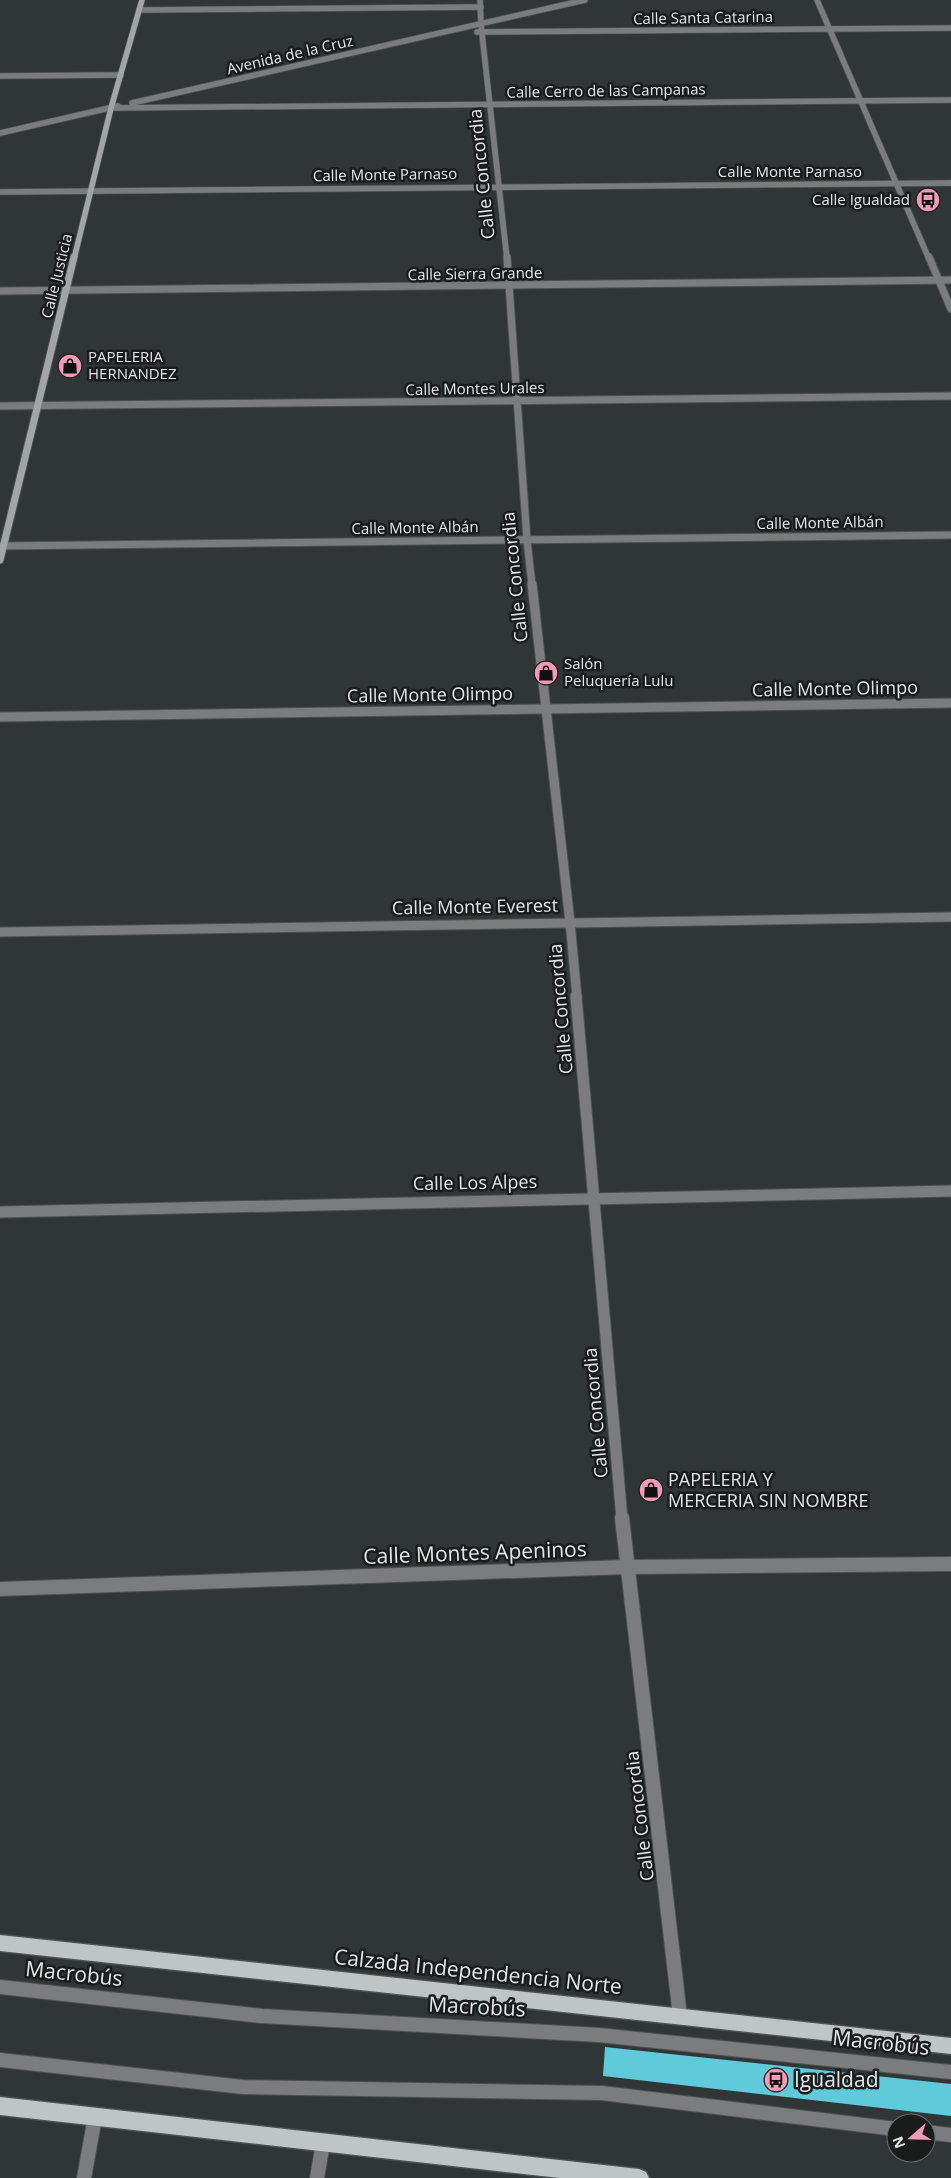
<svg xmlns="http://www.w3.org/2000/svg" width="951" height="2178" font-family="'Open Sans',sans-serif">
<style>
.building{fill:#5fcad9}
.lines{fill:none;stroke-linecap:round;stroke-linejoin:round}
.lane-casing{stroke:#4c5152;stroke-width:16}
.street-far4-casing{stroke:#4c5152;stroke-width:7}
.street-far3-casing{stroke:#4c5152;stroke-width:9}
.street-far2-casing{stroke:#4c5152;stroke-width:11}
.street-far1-casing{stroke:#4c5152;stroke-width:13}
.street-casing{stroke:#4c5152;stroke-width:16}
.secondary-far1-casing{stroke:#4c5152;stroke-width:7}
.secondary-casing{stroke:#4c5152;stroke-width:9}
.primary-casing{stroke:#4c5152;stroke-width:3}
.lane{stroke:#7a7c7d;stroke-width:14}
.street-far4{stroke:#7a7c7d;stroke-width:5.5}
.street-far3{stroke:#7a7c7d;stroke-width:7}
.street-far2{stroke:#7a7c7d;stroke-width:9}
.street-far1{stroke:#7a7c7d;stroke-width:11}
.street{stroke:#7a7c7d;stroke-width:14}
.secondary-far1{stroke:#a1a5a5;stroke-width:5.5}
.secondary{stroke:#a1a5a5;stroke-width:7}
.primary{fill:#bfc4c5;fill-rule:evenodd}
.labels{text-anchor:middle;stroke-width:5;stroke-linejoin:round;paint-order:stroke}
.far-street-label{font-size:15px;fill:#e2e6e6;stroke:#1a1c1c}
.far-poi-label{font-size:15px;fill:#e2e6e6;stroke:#1a1c1c;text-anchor:start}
.street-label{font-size:18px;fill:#e2e6e6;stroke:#1a1c1c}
.poi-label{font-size:18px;fill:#e2e6e6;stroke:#1a1c1c;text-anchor:start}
.near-street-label{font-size:21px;fill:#e2e6e6;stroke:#1a1c1c}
.near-poi-label{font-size:21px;fill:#e2e6e6;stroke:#1a1c1c;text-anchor:start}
</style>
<rect width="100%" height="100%" fill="#303536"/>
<polygon class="building" points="605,2047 951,2084 951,2116 603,2076"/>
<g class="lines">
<g class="lane-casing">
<g id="lane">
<polyline points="0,1987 262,2016 599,2035 951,2072"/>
<polyline points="0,2060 243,2087 602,2093 896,2129"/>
<polyline points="926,2132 951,2135"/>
<polyline points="84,2178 95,2117"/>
</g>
</g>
<g class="street-far4-casing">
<g id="street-far4">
<polyline points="480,0 481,25 507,259"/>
<polyline points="817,0 929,259"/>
<polyline points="139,10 481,7"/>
<polyline points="477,32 951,28"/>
<polyline points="0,76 121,75"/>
<polyline points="132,103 585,0"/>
<polyline points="111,108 951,100"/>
<polyline points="0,133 118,106"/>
<polyline points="0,192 951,183"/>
</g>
</g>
<g class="street-far3-casing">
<g id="street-far3">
<polyline points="507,257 527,540 532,585"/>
<polyline points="929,257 951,309"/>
<polyline points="0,291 951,280"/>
<polyline points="0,406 951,396"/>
<polyline points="0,546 951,535"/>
</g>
</g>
<g class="street-far2-casing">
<g id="street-far2">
<polyline points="532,584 570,922 577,997"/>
<polyline points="0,717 951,703"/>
<polyline points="0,932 951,917"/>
</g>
</g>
<g class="street-far1-casing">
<g id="street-far1">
<polyline points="576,996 622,1519"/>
<polyline points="0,1212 951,1191"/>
</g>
</g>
<g class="street-casing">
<g id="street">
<polyline points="622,1518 680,2016"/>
<polyline points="0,1589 626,1567 951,1564"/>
<polyline points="317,2178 323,2143"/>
</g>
</g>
<g class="secondary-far1-casing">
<polyline id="secondary-far1" points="74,259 111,108 142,0"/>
</g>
<g class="secondary-casing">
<polyline id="secondary" points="0,560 74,257"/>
</g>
<g class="primary-casing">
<g id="primary">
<polygon points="0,1935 951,2038 951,2054 0,1951"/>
<polygon points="0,2097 639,2169 646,2172 649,2178 560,2178 0,2115"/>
</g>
</g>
<use href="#lane" class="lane"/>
<use href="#street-far4" class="street-far4"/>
<use href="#street-far3" class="street-far3"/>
<use href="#street-far2" class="street-far2"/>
<use href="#street-far1" class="street-far1"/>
<use href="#street" class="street"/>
<use href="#secondary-far1" class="secondary-far1"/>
<use href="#secondary" class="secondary"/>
<use href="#primary" class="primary"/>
</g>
<defs>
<g id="bus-disc" transform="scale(1.25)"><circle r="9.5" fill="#f09ab7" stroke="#1a1c1c"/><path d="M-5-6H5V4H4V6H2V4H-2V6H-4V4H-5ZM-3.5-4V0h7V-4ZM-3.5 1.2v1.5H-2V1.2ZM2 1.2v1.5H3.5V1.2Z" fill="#111"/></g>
<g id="shop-disc" transform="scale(1.25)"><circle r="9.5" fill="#f09ab7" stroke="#1a1c1c"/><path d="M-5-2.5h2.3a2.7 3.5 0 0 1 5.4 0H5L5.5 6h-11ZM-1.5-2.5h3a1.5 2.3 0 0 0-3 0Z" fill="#111"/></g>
</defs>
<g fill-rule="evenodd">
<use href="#bus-disc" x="928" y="200"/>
<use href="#shop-disc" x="70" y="366"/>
<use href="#shop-disc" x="546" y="673"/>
<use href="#shop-disc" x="651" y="1490"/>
<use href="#bus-disc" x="776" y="2080"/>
</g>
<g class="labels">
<g class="far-street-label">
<text transform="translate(703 18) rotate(-1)" y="5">Calle Santa Catarina</text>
<text transform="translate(290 55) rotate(-13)" y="5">Avenida de la Cruz</text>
<text transform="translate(606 91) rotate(-1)" y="5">Calle Cerro de las Campanas</text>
<text x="790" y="177">Calle Monte Parnaso</text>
<text transform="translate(385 175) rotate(-1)" y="5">Calle Monte Parnaso</text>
<text transform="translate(475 274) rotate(-1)" y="5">Calle Sierra Grande</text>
<text transform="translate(57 276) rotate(-76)" y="5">Calle Justicia</text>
<text transform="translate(475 389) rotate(-1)" y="5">Calle Montes Urales</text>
<text transform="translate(820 523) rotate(-1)" y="5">Calle Monte Albán</text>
<text transform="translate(415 528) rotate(-1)" y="5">Calle Monte Albán</text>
</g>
<g class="far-poi-label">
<text x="910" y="205" text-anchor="end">Calle Igualdad</text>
<text x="88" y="362">PAPELERIA<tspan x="88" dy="17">HERNANDEZ</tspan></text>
<text x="564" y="669">Salón<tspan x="564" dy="17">Peluquería Lulu</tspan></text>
</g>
<g class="street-label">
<text transform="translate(482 174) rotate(-96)" y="6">Calle Concordia</text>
<text transform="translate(515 577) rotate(-96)" y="6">Calle Concordia</text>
<text transform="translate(835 689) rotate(-1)" y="6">Calle Monte Olimpo</text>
<text transform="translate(430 695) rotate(-1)" y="6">Calle Monte Olimpo</text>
<text transform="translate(475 907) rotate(-1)" y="6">Calle Monte Everest</text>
<text transform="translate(561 1009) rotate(-95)" y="6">Calle Concordia</text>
<text transform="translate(475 1183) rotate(-1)" y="6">Calle Los Alpes</text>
<text transform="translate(596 1413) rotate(-95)" y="6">Calle Concordia</text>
<text transform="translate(640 1816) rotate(-97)" y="6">Calle Concordia</text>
</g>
<g class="poi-label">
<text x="668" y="1486">PAPELERIA Y<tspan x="668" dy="21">MERCERIA SIN NOMBRE</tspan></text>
</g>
<g class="near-street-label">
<text transform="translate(475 1553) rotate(-2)" y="7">Calle Montes Apeninos</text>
<text transform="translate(478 1972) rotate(6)" y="7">Calzada Independencia Norte</text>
<text transform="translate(74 1974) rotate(6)" y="7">Macrobús</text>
<text transform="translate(477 2007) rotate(3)" y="7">Macrobús</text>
<text transform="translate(881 2043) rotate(6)" y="7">Macrobús</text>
</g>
<g class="near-poi-label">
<text x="794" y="2087">Igualdad</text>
</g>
</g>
<g transform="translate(911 2138) rotate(250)"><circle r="24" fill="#1a1c1c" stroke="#6a6d6d"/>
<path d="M0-4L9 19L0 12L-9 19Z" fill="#f09ab7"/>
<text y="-8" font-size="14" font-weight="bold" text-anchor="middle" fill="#e2e6e6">N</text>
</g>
</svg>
